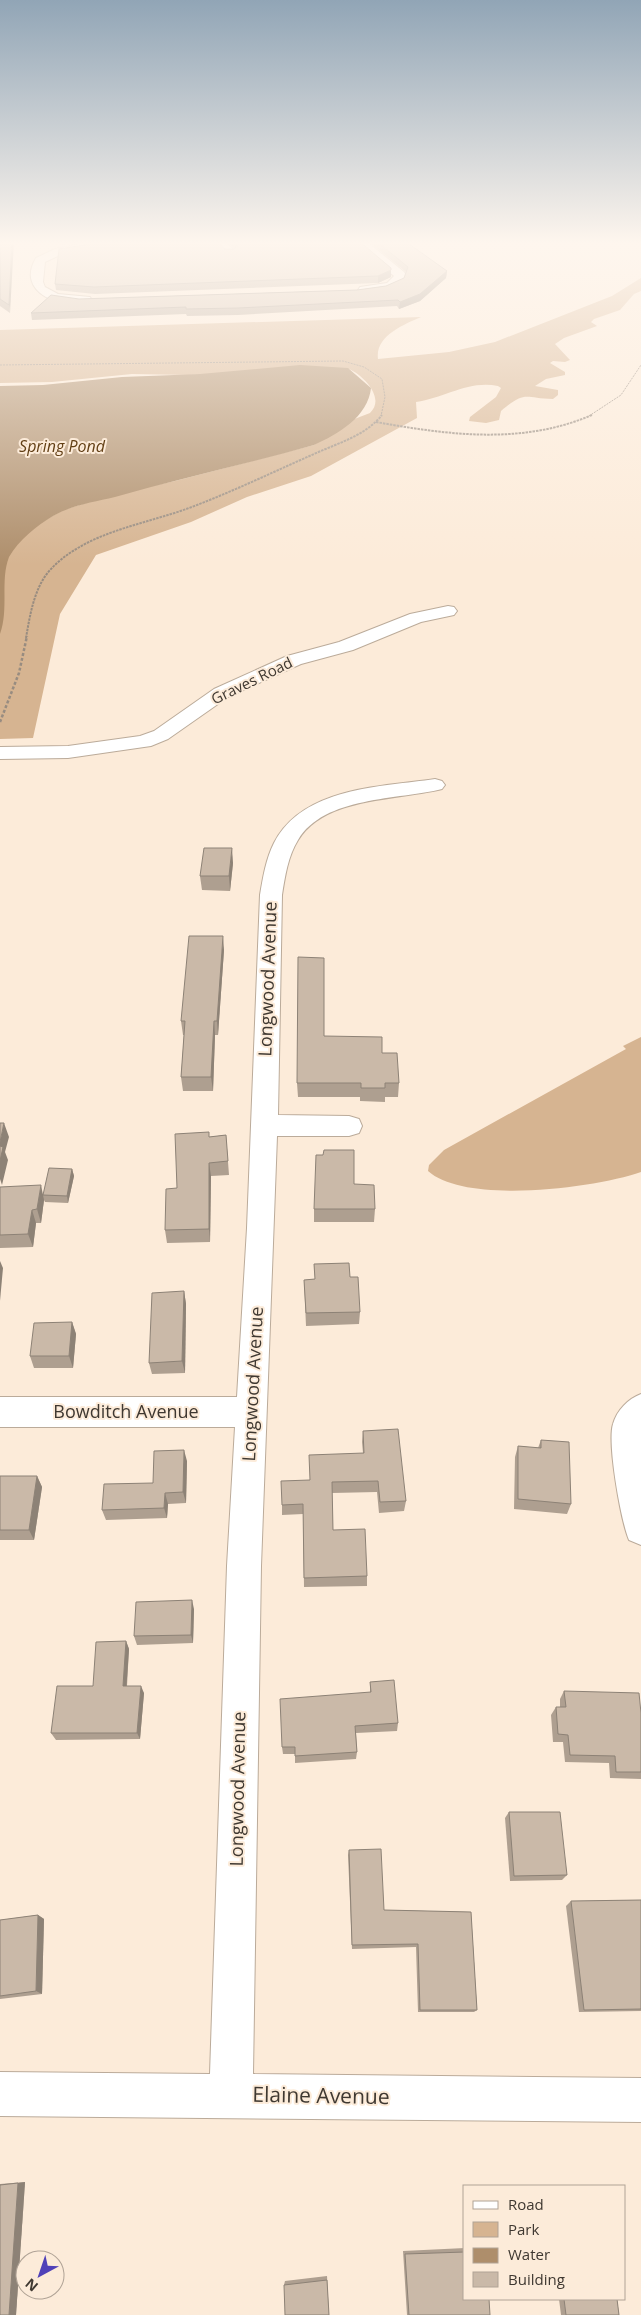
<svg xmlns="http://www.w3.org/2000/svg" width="641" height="2315" font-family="'Open Sans',sans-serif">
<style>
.green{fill:#d6b491}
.water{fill:#ae8e6b}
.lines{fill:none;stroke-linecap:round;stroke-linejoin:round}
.minor-casing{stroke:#bbab9a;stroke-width:2}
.path-far2{stroke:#988c80;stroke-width:1;stroke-dasharray:2 1;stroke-linecap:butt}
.path-far1{stroke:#988c80;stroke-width:2;stroke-dasharray:2.5 1;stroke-linecap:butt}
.path{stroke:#988c80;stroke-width:2.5;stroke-dasharray:3 2;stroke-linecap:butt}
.minor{fill:#fff;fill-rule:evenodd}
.wall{fill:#ae9f90}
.shaded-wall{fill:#8d8276}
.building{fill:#cab9a8;stroke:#8d8276}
.labels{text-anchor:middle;stroke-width:4;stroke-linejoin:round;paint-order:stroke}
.far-street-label{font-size:15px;fill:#3f3831;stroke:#fcebd9}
.far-water-label{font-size:16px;font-style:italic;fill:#623f15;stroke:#fcebd9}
.street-label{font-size:18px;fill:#3f3831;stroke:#fcebd9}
.near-street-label{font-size:21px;fill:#3f3831;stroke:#fcebd9}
</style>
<rect width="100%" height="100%" fill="#fcebd9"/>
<g class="green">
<path d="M641,278v13l-7,3 -14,16 -26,9 -3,3 6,4 -33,12 -9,6 15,16 -5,2 -12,-1 -3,2 15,9v3l-19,4 -11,7 23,4v5l-5,4c-30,-1 -27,-9 -52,12l-2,9 -13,3 -17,-2 1,-4 26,-20 5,-9 -3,-2c-30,-6 -53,12 -82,16l1,16 -106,58 -64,21 -56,25 -95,33 -36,59 -27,124 -33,1v-193l63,-36 52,-16 60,-13 139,-36 30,-22 26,-10c16,-15 -7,-38 -21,-44l-161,6 -56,-1 -80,8 -52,1v-53l421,-13c-18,8 -46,19 -43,42l71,-7 46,-10 117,-46z"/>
<path d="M641,1037v135c-46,16 -175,33 -213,-1l1,-6 15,-15 182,-101 -3,-3z"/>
</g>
<path class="water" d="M300,365l48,3 23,20c-3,29 -33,46 -57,57 -66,19 -133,33 -199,52 -21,5 -43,8 -62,19 -17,10 -34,24 -44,41 -9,23 0,52 -9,77v-248l43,-1 79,-8 78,-3z"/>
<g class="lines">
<g class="minor-casing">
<g id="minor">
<path d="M97,241h23l-6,3 -52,10 -17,8 -2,20 2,5 13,7 32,3 2,3 -2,3c-28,7 -75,-10 -54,-45l19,-9z"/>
<polygon points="213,241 224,241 236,252 234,254 226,254"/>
<polygon points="354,241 366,241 404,272 406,275 403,283 390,290 360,293 358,290 360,287 387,283 394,276"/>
<polygon points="448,606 454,607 457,611 454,615 421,622 353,650 301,664 228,697 168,739 151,746 68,758 0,759 0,747 68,746 140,736 154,731 214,689 287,656 339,642 410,614"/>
<path d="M435,779l7,2 3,4 -3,4c-43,11 -118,7 -144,51 -10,16 -13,36 -16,55l-4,220 71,1 10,3 3,7 -3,7 -10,3h-72l-16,430 -8,508 388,4v44l-641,-6v-44l210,2 17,-508 8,-139h-235v-30h237l10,-169 13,-333c3,-18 6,-36 14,-52 29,-56 107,-56 161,-64z"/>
<path d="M641,1394v151l-12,-5c-8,-19 -22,-97 -16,-116 4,-14 15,-25 28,-30z"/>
</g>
</g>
<g class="path-far2">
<polyline points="0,365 343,361 364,367 382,379 385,397 381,416"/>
<polyline points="589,416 621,395 641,365"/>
</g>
<g class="path-far1">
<path d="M376,422c73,13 146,23 216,-7"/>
<path d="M26,638c4,-23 8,-50 24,-68 35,-38 93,-45 139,-62 43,-16 84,-36 125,-54 24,-11 51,-18 68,-39"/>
</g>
<polyline class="path" points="0,722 19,673 27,636"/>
<use href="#minor" class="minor"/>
</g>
<g class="wall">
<polygon points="0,241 10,313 0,306"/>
<polygon points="226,241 359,241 391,277 378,283 95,294 56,290 55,284 224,249 234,249"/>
<polygon points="368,241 405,241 447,271 446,278 420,301 399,309 397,306 238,315 187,316 186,314 32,320 31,313 79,299 357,290 386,286 404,278 406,272"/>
<polygon points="233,863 230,891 202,890 200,876"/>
<polygon points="224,950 218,1035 215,1035 213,1091 183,1091 181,1077 184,1035 183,1035 181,1021"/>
<polygon points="324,1036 382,1053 399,1083 398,1097 385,1097 385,1102 360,1101 360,1097 298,1097 297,1083"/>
<polygon points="226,1135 229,1175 211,1176 210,1242 167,1243 165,1230 177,1188 209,1137"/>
<polygon points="72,1169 74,1176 68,1203 45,1202 44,1200 41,1223 36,1223 33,1247 0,1248 0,1187 43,1194"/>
<polygon points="354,1184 375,1209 374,1222 314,1222 314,1209"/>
<polygon points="314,1264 350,1277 360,1312 359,1324 306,1326 304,1280 315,1279"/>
<polygon points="184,1291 186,1304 185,1373 152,1374 149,1363"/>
<polygon points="72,1322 76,1334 73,1368 34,1368 30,1356"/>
<polygon points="363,1431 406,1501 404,1511 379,1513 377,1492 332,1493 333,1530 367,1576 367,1586 304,1587 303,1514 282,1515 282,1505 363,1453 362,1442"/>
<polygon points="541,1440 571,1504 567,1514 514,1509 515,1457 518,1446 538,1448"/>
<polygon points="187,1461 186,1503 168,1504 167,1518 106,1520 102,1510 153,1483"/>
<polygon points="0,1476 37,1476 42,1487 34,1540 0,1540"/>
<polygon points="194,1609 193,1643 137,1645 134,1636"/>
<polygon points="126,1641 129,1649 127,1686 144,1693 140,1739 56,1740 51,1733 93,1686"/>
<polygon points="370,1682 398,1723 397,1731 356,1733 357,1752 356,1759 295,1763 295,1754 283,1754 282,1747 370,1693"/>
<polygon points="564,1691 641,1713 641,1779 610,1778 609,1763 565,1762 563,1742 553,1742 551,1715 556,1707 560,1707 560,1699"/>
<polygon points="509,1812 567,1875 562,1880 510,1881 505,1818"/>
<polygon points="349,1850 384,1910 471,1912 477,2010 474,2012 418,2012 416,1947 352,1949 348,1855"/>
<polygon points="641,1900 641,2011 579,2012 566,1906 571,1901"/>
<polygon points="38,1915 44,1919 42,1994 0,1999 0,1920"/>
<polygon points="25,2182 16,2315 0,2315 0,2184"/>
<polygon points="465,2248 465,2299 490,2315 407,2315 403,2251"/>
<polygon points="327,2276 329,2315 284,2285 285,2281"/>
<polygon points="559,2299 617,2299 619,2315 561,2315"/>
</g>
<g class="shaded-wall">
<polygon points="12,241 14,241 10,313 9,305"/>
<polygon points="61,241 82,241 61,245"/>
<polygon points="391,270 391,277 378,283 378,276"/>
<polygon points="447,271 446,278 420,301 399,309 400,302"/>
<polygon points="232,848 233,863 230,891 229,876"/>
<polygon points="223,936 224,950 218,1035 217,1021"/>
<polygon points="214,1021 215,1035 213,1091 211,1077"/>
<polygon points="4,1123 9,1137 5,1152 8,1160 2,1185 0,1179 0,1142"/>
<polygon points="209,1163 211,1176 210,1242 209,1229"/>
<polygon points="72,1169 74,1176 68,1203 67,1196"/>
<polygon points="41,1185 44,1200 41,1223 37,1209"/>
<polygon points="32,1210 36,1223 33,1247 28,1234"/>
<polygon points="0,1261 3,1268 0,1301"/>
<polygon points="184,1291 186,1304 185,1373 182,1361"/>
<polygon points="72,1322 76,1334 73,1368 69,1356"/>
<polygon points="184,1450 187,1461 186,1503 183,1492"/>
<polygon points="37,1476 42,1487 34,1540 29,1530"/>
<polygon points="165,1493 168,1504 167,1518 164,1508"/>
<polygon points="192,1600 194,1609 193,1643 191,1635"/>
<polygon points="126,1641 129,1649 126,1693 123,1686"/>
<polygon points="141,1686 144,1693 140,1739 137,1733"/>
<polygon points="38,1915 44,1919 42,1994 36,1991"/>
<polygon points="25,2182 16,2315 9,2315 18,2183"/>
</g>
<g class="building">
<polygon points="0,241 12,241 9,305 0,299"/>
<polygon points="111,241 218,241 224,249 234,249 238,246 233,241 359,241 391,268 391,270 378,276 94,287 55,284 59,249"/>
<polygon points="376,241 405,241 447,271 420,294 400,302 398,300 238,308 186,309 186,307 31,313 51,295 79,299 357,290 386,286 404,278 408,267"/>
<polygon points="204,848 232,848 229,876 200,876"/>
<polygon points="189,936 223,936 217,1021 214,1021 211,1077 181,1077 185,1021 181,1021"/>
<polygon points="298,957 324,958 324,1036 382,1037 382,1053 397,1053 399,1083 385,1083 385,1088 361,1088 361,1083 297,1083"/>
<polygon points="0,1123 4,1123 0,1142"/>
<polygon points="209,1132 209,1137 226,1135 228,1161 209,1163 209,1229 165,1230 166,1189 177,1188 175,1134"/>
<polygon points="0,1146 3,1147 0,1161"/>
<polygon points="324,1150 354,1150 354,1184 374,1185 375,1209 314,1209 316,1155 323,1155"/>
<polygon points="49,1168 72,1169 67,1196 43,1195"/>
<polygon points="41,1185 37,1209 32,1210 28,1234 0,1235 0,1187"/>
<polygon points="349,1263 350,1277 358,1277 360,1312 306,1313 304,1280 315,1279 314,1264"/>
<polygon points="184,1291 182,1361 149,1363 152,1293"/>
<polygon points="72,1322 69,1356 30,1356 34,1323"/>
<polygon points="398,1429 406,1501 380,1502 378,1481 332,1482 333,1530 365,1529 367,1576 304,1578 303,1504 282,1505 281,1481 310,1480 309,1455 364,1453 363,1431"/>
<polygon points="541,1440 569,1442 571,1504 518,1499 518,1446 541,1448"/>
<polygon points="184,1450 183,1492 165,1493 164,1508 102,1510 104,1484 153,1483 154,1451"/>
<polygon points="0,1476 37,1476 29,1530 0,1530"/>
<polygon points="192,1600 191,1635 134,1636 136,1602"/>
<polygon points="126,1641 123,1686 141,1686 137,1733 51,1733 57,1686 93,1686 96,1642"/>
<polygon points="394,1680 398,1723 355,1726 357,1752 295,1756 295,1747 282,1747 280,1699 371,1692 370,1682"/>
<polygon points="564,1691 639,1693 641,1713 641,1772 616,1772 615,1756 570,1755 568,1735 558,1734 556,1707 566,1707"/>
<polygon points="509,1812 560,1812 567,1875 514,1876"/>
<polygon points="381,1849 384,1910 471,1912 477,2010 420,2010 418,1944 352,1945 349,1850"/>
<polygon points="641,1900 641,2009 584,2010 571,1901"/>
<polygon points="38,1915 36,1991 0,1996 0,1920"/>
<polygon points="18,2183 9,2315 0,2315 0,2185"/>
<polygon points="465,2252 465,2299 489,2299 490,2315 409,2315 405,2254"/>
<polygon points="327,2280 329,2315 285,2315 284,2285"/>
<polygon points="564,2299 617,2299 619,2315 566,2315"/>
</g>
<linearGradient id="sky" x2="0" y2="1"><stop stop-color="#91a5b6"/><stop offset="0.43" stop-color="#fef6ee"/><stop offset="1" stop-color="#fef6ee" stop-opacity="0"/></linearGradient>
<rect width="641" height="565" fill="url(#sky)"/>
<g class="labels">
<g class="far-street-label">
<text transform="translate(252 681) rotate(-26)" y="5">Graves Road</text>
</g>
<g class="far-water-label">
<text x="62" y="452">Spring Pond</text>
</g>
<g class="street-label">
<text transform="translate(268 979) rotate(-88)" y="6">Longwood Avenue</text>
<text transform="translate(253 1384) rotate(-87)" y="6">Longwood Avenue</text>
<text x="126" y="1418">Bowditch Avenue</text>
<text transform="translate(238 1789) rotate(-89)" y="6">Longwood Avenue</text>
</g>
<g class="near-street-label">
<text transform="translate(321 2096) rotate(1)" y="7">Elaine Avenue</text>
</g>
</g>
<rect x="463" y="2185" width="162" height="115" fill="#fcebd9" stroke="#b0a396"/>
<rect x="473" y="2201" width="25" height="8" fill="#ffffff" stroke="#b0a396"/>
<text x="508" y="2210" font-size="15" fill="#3f3831">Road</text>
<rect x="473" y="2222" width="25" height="15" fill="#d6b491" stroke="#b0a396"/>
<text x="508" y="2235" font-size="15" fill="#3f3831">Park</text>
<rect x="473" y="2248" width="25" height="15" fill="#ae8e6b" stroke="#b0a396"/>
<text x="508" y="2260" font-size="15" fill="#3f3831">Water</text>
<rect x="473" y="2272" width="25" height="15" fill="#cab9a8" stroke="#b0a396"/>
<text x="508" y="2285" font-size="15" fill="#3f3831">Building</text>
<g transform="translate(40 2275) rotate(220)"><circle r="24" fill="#fcebd9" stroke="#b0a396"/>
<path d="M0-4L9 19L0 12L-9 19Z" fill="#5041b8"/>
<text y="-8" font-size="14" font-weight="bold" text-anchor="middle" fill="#3f3831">N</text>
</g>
</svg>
